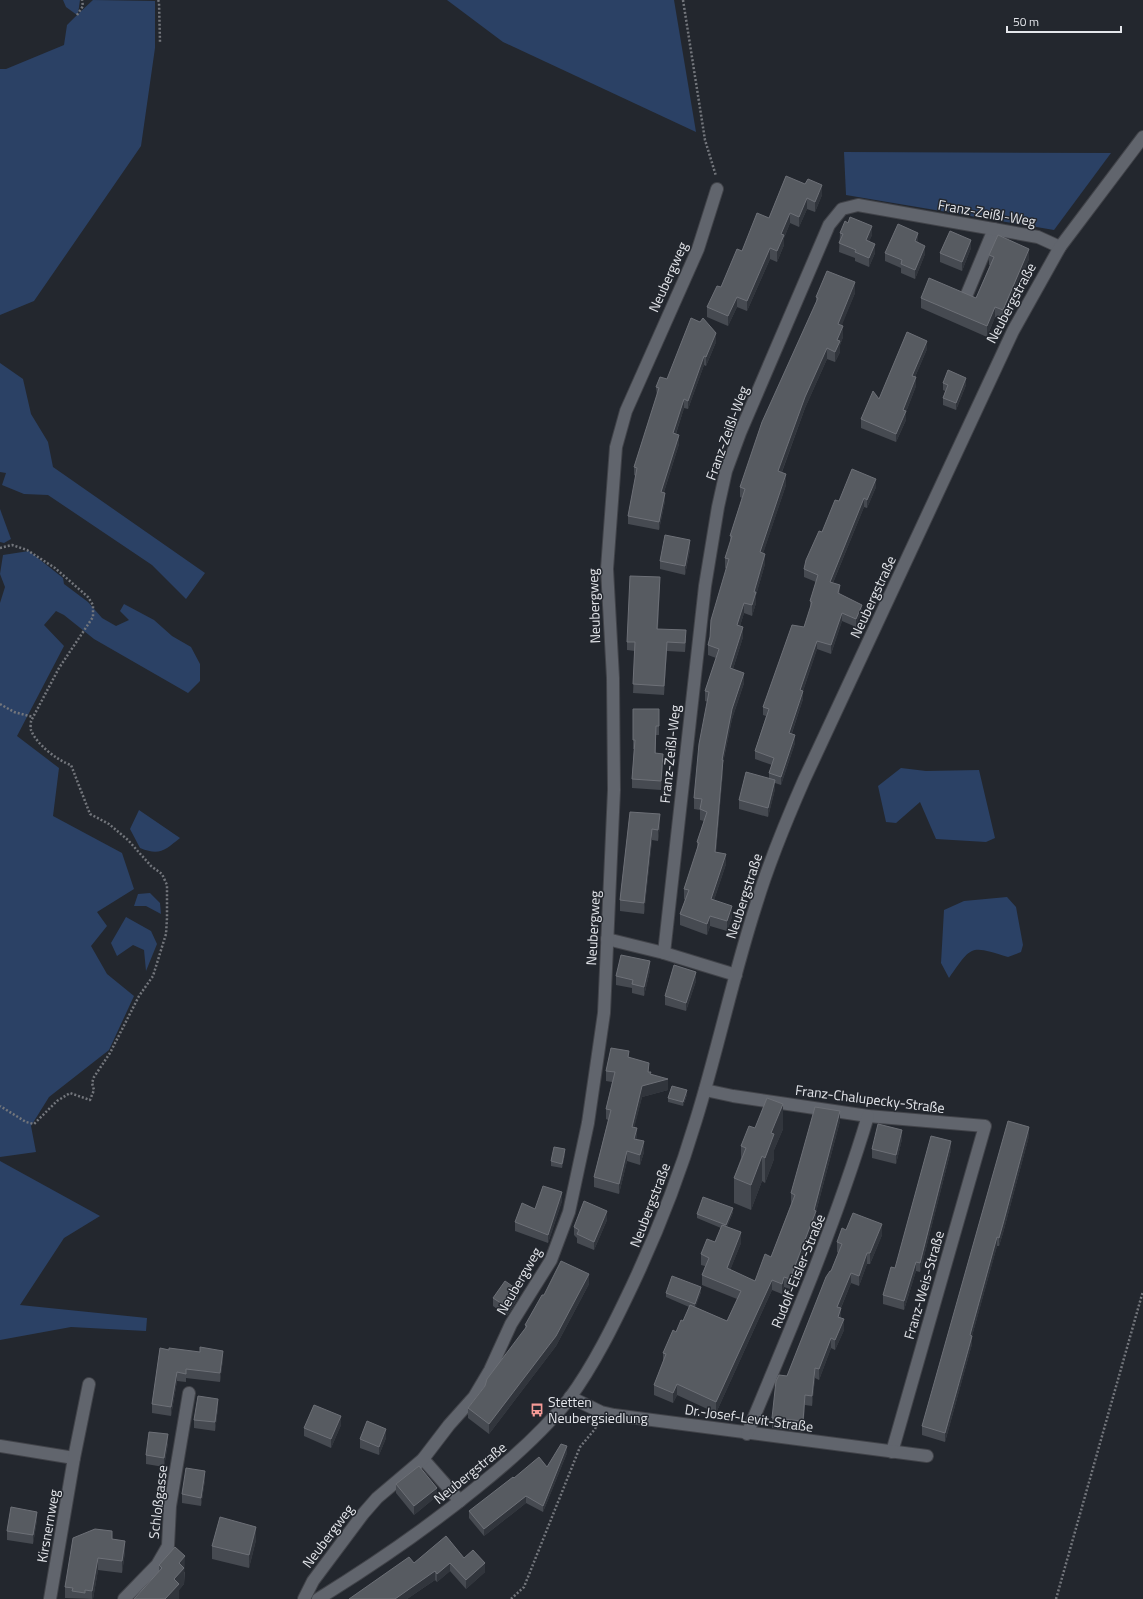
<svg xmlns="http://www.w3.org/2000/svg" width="1143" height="1599" font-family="'Titillium Web',sans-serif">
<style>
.green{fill:#2b4165}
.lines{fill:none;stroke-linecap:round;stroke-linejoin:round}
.minor-casing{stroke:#414349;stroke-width:14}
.path{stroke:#73767c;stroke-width:2.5;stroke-dasharray:2 2;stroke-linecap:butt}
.minor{stroke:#61656d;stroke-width:12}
.wall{fill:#464a51}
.shaded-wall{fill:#31353c}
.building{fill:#575b61;stroke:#6d7077}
.labels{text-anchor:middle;stroke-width:3;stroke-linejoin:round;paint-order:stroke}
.street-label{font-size:14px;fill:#e4e6eb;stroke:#23272e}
.poi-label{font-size:14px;fill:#e4e6eb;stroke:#23272e;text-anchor:start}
</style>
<rect width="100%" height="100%" fill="#23272e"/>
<g class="green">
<polygon points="63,0 80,0 78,14 93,0 155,1 155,48 141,146 34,301 0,315 0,69 6,69 64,45 67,25 77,15 66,7"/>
<polygon points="447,0 674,0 696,132 503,42"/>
<polygon points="844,152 1111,153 1054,230 846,195"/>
<polygon points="0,363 23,379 31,414 48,442 53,467 205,573 186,599 152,565 48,495 24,494 2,485 6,473 0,472"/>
<polygon points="0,509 11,539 4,543 0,542"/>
<polygon points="29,551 63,578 64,584 88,602 102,618 116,626 129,620 120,611 124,604 154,620 172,636 191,647 200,664 200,681 188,693 94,639 64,615 56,611 44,625 64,646 17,736 59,768 53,816 122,853 134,889 97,912 107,926 91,946 107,974 134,996 109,1050 49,1097 31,1126 36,1152 0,1157 0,603 5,587 0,574 3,555"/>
<polygon points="901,768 926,771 979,770 995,838 986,842 936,839 920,802 896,823 886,822 878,786"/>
<path d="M139,810l41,28c-15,12 -20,18 -40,10l-10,-19z"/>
<polygon points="150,893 160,903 161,914 146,906 134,906 138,894"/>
<path d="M1007,897l9,10 7,38 -2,7 -13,5c-38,-12 -36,-12 -59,21l-8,-15 3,-53 20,-9z"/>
<polygon points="126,917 151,931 157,944 146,971 144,950 133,945 117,956 111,943"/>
<polygon points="0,1161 100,1216 64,1238 20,1305 147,1318 146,1331 71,1327 0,1340"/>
</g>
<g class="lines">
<g class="minor-casing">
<g id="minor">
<polyline points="967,294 994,229"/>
<polyline points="607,939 664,953 736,975"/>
<polyline points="664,953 705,586 718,507 726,471 740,433 829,225 842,209 858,205 1038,237 1060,247"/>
<polyline points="705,1090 733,1096 868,1116 985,1126 892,1452"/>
<polyline points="570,1397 601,1412 614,1415 927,1456"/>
<path d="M747,1434c44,-106 88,-208 121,-318"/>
<polyline points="0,1446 74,1458"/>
<polyline points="423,1459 460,1501"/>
<polyline points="50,1599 74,1458 89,1384"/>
<polyline points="124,1599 157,1565 168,1546 170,1506 189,1393"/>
<polyline points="304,1599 313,1581 363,1514 377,1498 423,1459 449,1425 474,1397 490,1370 511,1324 551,1260 569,1212 588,1123 604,1013 614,790 613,678 607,569 616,447 626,411 698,249 717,189"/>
<path d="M318,1599c55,-34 108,-70 158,-111 34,-27 66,-55 93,-89 25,-34 45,-75 63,-113 25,-53 47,-109 64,-166 22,-71 37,-144 60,-215 13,-43 30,-84 48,-125l209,-449 47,-84 83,-110"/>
</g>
</g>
<g class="path">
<polyline points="158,0 159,2 160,42"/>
<polyline points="683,0 705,140 716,176"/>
<polyline points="77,15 83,6 82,0"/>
<path d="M0,548l12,-3 15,5 28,18 33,29 5,8v12l-34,51 -28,53c0,2 -1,7 0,9 5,14 27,31 40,35l19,49 19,10 19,16 23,26 11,8 5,11v33l-1,16 -13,42 -14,20 -29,57 -16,24 -2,6 2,7 -4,10 -20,-7 -13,8 -23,23 -8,-2 -26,-16"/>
<polyline points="0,704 14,712 33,717"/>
<polyline points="511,1599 524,1587 580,1447 595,1429 597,1424"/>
<polyline points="1056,1599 1143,1291"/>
</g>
<use href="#minor" class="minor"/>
</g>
<g class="wall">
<polygon points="786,176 822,195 815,212 807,209 799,227 790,223 784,238 784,245 777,262 770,259 747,311 737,307 728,326 707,317 707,307 769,218"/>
<polygon points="840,233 872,235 869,241 875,253 869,267 855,261 855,258 839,252"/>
<polygon points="918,242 925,254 915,279 901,273 901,268 885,261 885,253"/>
<polygon points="971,248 962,271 940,262 940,253"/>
<polygon points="989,255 1029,259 1003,320 995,317 987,337 921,308 921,298 976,298 990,265 989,265"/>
<polygon points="855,293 841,326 843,337 840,345 840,352 835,362 827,359 805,408 782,472 786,485 763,553 765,564 756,595 756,603 752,616 744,613 740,626 743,637 733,669 744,683 732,719 723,763 723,771 716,852 726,864 714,900 732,917 727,931 710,926 707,935 680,925 680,914 685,900 684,899 684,889 697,851 697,842 704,821 700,820 700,810 694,809 694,798 708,702 705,701 705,691 716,658 708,655 708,645 727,569 725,568 725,558 730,543 730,536 742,498 740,497 740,487 816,303 816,297"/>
<polygon points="716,342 706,366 704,365 688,409 684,408 676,434 679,444 664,492 665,501 659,530 628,524 628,516 636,476 634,475 634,467 657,396 656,387 667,379"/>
<polygon points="927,349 915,377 916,386 906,412 906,420 896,442 861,428 861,419 879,399"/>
<polygon points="943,383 966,385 956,410 943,405 943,398 945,391 943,390"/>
<polygon points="876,487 867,508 864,507 833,583 840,593 840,594 862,613 856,627 842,621 831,654 817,649 803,691 803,699 792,733 795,743 781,785 775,783 775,789 768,817 739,809 739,800 769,779 769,773 772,765 755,759 755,751 766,716 763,715 763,707 804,627 810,609 810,601 816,582 804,577 804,569 822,532 839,501"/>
<polygon points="690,549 685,575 660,569 660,561"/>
<polygon points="660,585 658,629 686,639 685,652 667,651 664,695 633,693 635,651 627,650 627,642"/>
<polygon points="633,709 659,709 659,735 656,735 656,754 663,763 661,790 632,788 632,779 634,749 633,749"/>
<polygon points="630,812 660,825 658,841 652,840 644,914 620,911 620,900"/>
<polygon points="650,970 644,996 632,993 632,988 616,985 616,976"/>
<polygon points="696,981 686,1011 665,1005 665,996"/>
<polygon points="629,1057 649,1072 651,1075 668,1090 642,1097 634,1127 636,1139 644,1152 640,1165 627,1161 619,1194 594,1187 594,1177 608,1120 606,1119 606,1109 612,1082 606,1081 606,1071"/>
<polygon points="687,1095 683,1106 668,1102 668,1098"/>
<polygon points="840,1121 816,1212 816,1221 790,1289 784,1287 782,1294 772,1290 716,1413 677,1395 673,1403 654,1395 654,1385 663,1362 663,1353 683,1321 689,1307 666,1297 666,1293 701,1292 695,1307 727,1321 737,1299 702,1285 702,1275 705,1266 701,1265 701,1254 715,1242 721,1228 697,1218 697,1214 733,1212 727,1227 741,1243 730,1270 755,1281 771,1257 791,1204 791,1193"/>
<polygon points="755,1128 783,1129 774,1150 774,1159 765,1183 762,1181 751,1210 734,1203 734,1178 741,1158 741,1146"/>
<polygon points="1029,1136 1003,1233 999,1246 997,1246 972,1336 972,1344 945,1442 922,1435 922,1426"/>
<polygon points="902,1139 896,1164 872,1158 872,1149"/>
<polygon points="951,1150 920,1272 916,1271 904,1310 883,1304 883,1295"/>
<polygon points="565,1154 562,1168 551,1166 551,1161"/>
<polygon points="562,1201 548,1243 515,1231 515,1222 535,1209"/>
<polygon points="607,1220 594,1250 577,1243 577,1238 574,1235 574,1227"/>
<polygon points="846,1230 882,1235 870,1264 867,1264 859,1286 851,1283 841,1308 841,1318 844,1330 835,1350 831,1348 819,1380 815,1378 812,1406 805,1405 803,1432 772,1428 772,1418 787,1376 831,1271 838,1253 837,1252 837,1242"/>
<polygon points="589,1284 556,1346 489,1434 468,1418 468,1408 485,1386 525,1330 525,1325 544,1295"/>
<polygon points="493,1298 518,1298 507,1316 493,1306"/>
<polygon points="160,1348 223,1359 220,1382 186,1378 186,1382 177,1381 171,1416 152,1413 152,1404"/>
<polygon points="218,1408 215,1431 194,1428 194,1420"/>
<polygon points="341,1425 331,1448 304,1436 304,1428"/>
<polygon points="386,1438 379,1455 360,1448 360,1439"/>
<polygon points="168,1443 164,1467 146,1464 146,1455"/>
<polygon points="567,1453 543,1512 526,1503 484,1536 469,1518 469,1511 547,1467"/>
<polygon points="205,1480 201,1506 182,1503 182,1494"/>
<polygon points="396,1484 437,1496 414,1515 396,1493"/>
<polygon points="37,1520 33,1544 7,1540 7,1531"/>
<polygon points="112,1539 125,1552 122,1573 98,1570 93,1599 65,1598 65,1587"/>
<polygon points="256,1540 249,1568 212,1559 212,1546"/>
<polygon points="464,1558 485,1572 466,1589 450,1571 437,1582 435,1580 407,1599 349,1599 414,1563"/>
<polygon points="159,1565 185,1572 184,1584 179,1590 179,1599 159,1572"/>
</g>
<g class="shaded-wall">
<polygon points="822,185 822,195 815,212 815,202"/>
<polygon points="807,198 807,209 799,227 799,217"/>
<polygon points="790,213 790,223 784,238 784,245 777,262 777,251 781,234"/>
<polygon points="872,226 872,235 866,249 866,240"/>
<polygon points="918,233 918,242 915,250 915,241"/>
<polygon points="971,240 971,248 962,271 962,262"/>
<polygon points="875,244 875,253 869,267 869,258"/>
<polygon points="925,246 925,254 915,279 915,270"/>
<polygon points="770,248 770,259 747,311 747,301"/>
<polygon points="1029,249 1029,259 1003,320 1003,310"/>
<polygon points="855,282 855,293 838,335 838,324"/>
<polygon points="737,297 737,307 728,326 728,316"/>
<polygon points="995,307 995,317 987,337 987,326"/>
<polygon points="843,326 843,337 840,345 840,352 835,362 835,352 837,340"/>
<polygon points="716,333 716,342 706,366 706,357"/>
<polygon points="927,341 927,349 912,384 912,376"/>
<polygon points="827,348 827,359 805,408 778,482 778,471 805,397"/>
<polygon points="704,356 704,365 688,409 688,401"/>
<polygon points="916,377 916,386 906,412 906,420 896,442 896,434 903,410"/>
<polygon points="966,378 966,385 956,410 956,403"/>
<polygon points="684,399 684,408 673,442 673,433"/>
<polygon points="679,435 679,444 661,501 661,492"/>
<polygon points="786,474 786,485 760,563 760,552"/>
<polygon points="876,479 876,487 867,508 867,500"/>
<polygon points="665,493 665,501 659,530 659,522"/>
<polygon points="864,498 864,507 830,590 830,582"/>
<polygon points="690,540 690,549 685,575 685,566"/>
<polygon points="765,554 765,564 756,595 756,603 752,616 752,605 754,592"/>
<polygon points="660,577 660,585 657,637 657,629"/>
<polygon points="840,585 840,593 838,602 838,593"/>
<polygon points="744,603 744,613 737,635 737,625"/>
<polygon points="862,605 862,613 856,627 856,619"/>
<polygon points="842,613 842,621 831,654 831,645"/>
<polygon points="743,627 743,637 730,678 730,668"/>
<polygon points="817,641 817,649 803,691 803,699 789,741 789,733 800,690"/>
<polygon points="667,642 667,651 664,695 664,686"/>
<polygon points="744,673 744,683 732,719 723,763 723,771 715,862 715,852 722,760 732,709"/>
<polygon points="795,735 795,743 781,785 781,777"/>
<polygon points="663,754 663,763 661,790 661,781"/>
<polygon points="775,780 775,789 768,817 768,808"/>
<polygon points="660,814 660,825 658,841 658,830"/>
<polygon points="652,829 652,840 644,914 644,903"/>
<polygon points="726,854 726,864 711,909 711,899"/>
<polygon points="732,906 732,917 727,931 727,921"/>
<polygon points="710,916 710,926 707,935 707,924"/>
<polygon points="650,961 650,970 644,996 644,987"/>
<polygon points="696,972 696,981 686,1011 686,1003"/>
<polygon points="649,1063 649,1073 648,1072"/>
<polygon points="651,1072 651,1082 668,1079 668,1090 642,1097 632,1137 632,1127 642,1086 650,1074"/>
<polygon points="687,1090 687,1095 683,1106 683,1102"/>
<polygon points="783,1104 783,1129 774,1150 774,1159 765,1183 765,1158 771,1133"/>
<polygon points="840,1111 840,1121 816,1212 816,1221 790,1289 790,1279 814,1210"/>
<polygon points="1029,1127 1029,1136 1003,1233 999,1246 999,1238"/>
<polygon points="637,1128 637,1138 634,1149 634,1139"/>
<polygon points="902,1130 902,1139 896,1164 896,1155"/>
<polygon points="644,1141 644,1152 640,1165 640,1155"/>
<polygon points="951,1141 951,1150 920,1272 920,1263"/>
<polygon points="565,1149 565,1154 562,1168 562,1164"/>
<polygon points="627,1151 627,1161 619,1194 619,1184"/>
<polygon points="762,1156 762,1181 751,1210 751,1185"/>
<polygon points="562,1192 562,1201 548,1243 548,1235"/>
<polygon points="733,1208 733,1212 726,1230 726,1225"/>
<polygon points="607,1211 607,1220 594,1250 594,1242"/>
<polygon points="882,1224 882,1235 870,1264 870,1253"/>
<polygon points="741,1232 741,1243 727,1278 727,1268"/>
<polygon points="997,1237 997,1246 972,1336 972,1344 945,1442 945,1433 970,1335"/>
<polygon points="867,1253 867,1264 859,1286 859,1276"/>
<polygon points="916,1262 916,1271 904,1310 904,1301"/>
<polygon points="851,1273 851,1283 837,1317 837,1307"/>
<polygon points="589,1274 589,1284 556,1346 489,1434 489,1424"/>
<polygon points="784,1277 784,1287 782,1294 782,1284"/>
<polygon points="772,1280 772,1290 716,1413 716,1402"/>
<polygon points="701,1287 701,1292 695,1309 695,1304"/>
<polygon points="518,1290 518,1298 507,1316 507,1307"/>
<polygon points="841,1308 841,1319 838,1317"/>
<polygon points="844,1319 844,1330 835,1350 835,1340"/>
<polygon points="831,1338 831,1348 819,1380 819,1369"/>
<polygon points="223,1351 223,1359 220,1382 220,1373"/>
<polygon points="815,1368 815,1378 812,1406 812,1396"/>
<polygon points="177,1372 177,1381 171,1416 171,1407"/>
<polygon points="677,1384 677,1395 673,1403 673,1393"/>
<polygon points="805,1395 805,1405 803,1432 803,1421"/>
<polygon points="218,1399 218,1408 215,1431 215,1422"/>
<polygon points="341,1416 341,1425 331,1448 331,1439"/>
<polygon points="386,1429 386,1438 379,1455 379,1447"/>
<polygon points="168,1434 168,1443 164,1467 164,1458"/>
<polygon points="567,1446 567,1453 543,1512 543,1506"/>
<polygon points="205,1471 205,1480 201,1506 201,1498"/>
<polygon points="437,1488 437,1496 414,1515 414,1506"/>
<polygon points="526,1496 526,1503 484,1536 484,1529"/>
<polygon points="37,1512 37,1520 33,1544 33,1535"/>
<polygon points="256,1527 256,1540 249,1568 249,1555"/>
<polygon points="125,1541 125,1552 122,1573 122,1561"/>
<polygon points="185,1556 184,1584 179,1590 179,1599 165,1599 174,1579 179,1563"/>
<polygon points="98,1558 98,1570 93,1599 92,1599 92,1591"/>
<polygon points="450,1563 450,1571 437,1582 437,1574"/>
<polygon points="485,1563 485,1572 466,1589 466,1580"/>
<polygon points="435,1571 435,1580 407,1599 395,1599"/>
</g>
<g class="building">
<polygon points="786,176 805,184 808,179 822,185 815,202 807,198 799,217 790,213 781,234 784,235 777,251 770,248 747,301 737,297 728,316 707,307 717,286 721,287 737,249 742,251 757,213 769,218"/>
<polygon points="850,217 872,226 866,240 875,244 869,258 855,252 856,250 839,243 843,234 840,233 845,221 848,223"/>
<polygon points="898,224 918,233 915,241 925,246 915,270 901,264 902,260 885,253"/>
<polygon points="950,231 971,240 962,262 940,253"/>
<polygon points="998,235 1029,249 1003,310 995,307 987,326 921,298 929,278 976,298 994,257 989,255"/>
<polygon points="827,271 855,282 838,324 843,326 837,340 840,341 835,352 827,348 805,397 778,471 786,474 760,552 765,554 754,592 756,592 752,605 744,603 737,625 743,627 730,668 744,673 732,709 722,760 723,760 715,852 726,854 711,899 732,906 727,921 710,916 707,924 680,914 689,890 684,889 699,843 697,842 707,812 700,809 702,799 694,798 699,744 709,692 705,691 719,649 708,645 710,637 711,620 729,559 725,558 732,536 730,536 745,489 740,487 762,422 818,298 816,297"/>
<polygon points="691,318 700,322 703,318 716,333 706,357 704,356 688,401 684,399 673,433 679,435 661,492 665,493 659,522 628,516 637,468 634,467 659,388 656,387 660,377 667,379"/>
<polygon points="907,332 927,341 912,376 916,377 903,410 906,411 896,434 861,419 873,391 879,399"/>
<polygon points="948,370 966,378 956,403 943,398 948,385 943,383"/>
<polygon points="852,469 876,479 867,500 864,498 830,582 840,585 838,593 862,605 856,619 842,613 831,645 817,641 800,690 803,691 789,733 795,735 781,777 769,773 774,758 755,751 769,709 763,707 792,625 804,627 812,602 810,601 818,575 804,569 806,560 819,531 822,532 835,500 839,501"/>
<polygon points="665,535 690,540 685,566 660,561"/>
<polygon points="630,576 660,577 657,629 686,630 685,643 667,642 664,686 633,684 635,642 627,642"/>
<polygon points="633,709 659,709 659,726 656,726 655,753 663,754 661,781 632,779 635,740 633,740"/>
<polygon points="746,772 775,780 768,808 739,800"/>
<polygon points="630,812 660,814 658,830 652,829 644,903 620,900"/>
<polygon points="621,955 650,961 644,987 632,984 633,980 616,976"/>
<polygon points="674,965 696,972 686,1003 665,996"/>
<polygon points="611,1048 629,1051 628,1057 649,1063 648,1072 651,1072 650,1074 668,1079 642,1086 632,1127 637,1128 634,1139 644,1141 640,1155 627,1151 619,1184 594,1177 611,1110 606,1109 615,1072 606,1071"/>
<polygon points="672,1086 687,1090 683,1102 668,1098"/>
<polygon points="767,1098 783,1104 771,1133 774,1134 765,1158 762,1156 751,1185 734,1178 746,1148 741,1146 749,1126 755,1128"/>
<polygon points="815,1107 840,1111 814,1210 816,1211 790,1279 784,1277 782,1284 772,1280 716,1402 677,1384 673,1393 654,1385 666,1354 663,1353 673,1330 676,1332 681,1320 683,1321 690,1305 727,1321 741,1291 702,1275 709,1258 701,1254 707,1239 715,1242 722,1225 741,1232 727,1268 755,1281 765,1254 771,1257 795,1195 791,1193"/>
<polygon points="1008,1121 1029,1127 1003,1224 999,1238 997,1237 970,1335 972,1336 945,1433 922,1426"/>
<polygon points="878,1124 902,1130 896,1155 872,1149"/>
<polygon points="931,1136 951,1141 920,1263 916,1262 904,1301 883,1295 891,1267 895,1268"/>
<polygon points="554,1147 565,1149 562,1164 551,1161"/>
<polygon points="543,1186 562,1192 548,1235 515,1222 522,1203 535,1209"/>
<polygon points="703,1197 733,1208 726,1225 697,1214"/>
<polygon points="584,1201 607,1211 594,1242 577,1234 579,1230 574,1227"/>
<polygon points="853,1213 882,1224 870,1253 867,1253 859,1276 851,1273 837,1307 841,1308 838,1317 844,1319 835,1340 831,1338 819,1369 815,1368 812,1396 805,1395 803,1421 772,1418 776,1381 779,1375 787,1376 826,1277 830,1271 831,1271 842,1244 837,1242 842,1228 846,1230"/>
<polygon points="561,1261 589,1274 556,1336 489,1424 468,1408 485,1386 487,1379 527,1326 525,1325 542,1295 544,1295"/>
<polygon points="672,1276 701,1287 695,1304 666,1293"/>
<polygon points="505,1281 518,1290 507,1307 493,1298"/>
<polygon points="200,1347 223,1351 220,1373 186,1369 186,1374 177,1372 171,1407 152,1404 160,1348 169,1350 169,1348 200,1352"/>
<polygon points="198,1396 218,1399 215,1422 194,1420"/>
<polygon points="314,1405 341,1416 331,1439 304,1428"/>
<polygon points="367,1421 386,1429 379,1447 360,1439"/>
<polygon points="149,1432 168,1434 164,1458 146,1455"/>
<polygon points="561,1444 567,1446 543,1506 526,1496 484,1529 469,1511 513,1477 514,1478 539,1457 547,1467"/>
<polygon points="419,1466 437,1488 414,1506 396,1484"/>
<polygon points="186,1468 205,1471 201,1498 182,1494"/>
<polygon points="11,1507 37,1512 33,1535 7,1531"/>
<polygon points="220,1517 256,1527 249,1555 212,1546"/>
<polygon points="95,1529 112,1531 112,1539 125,1541 122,1561 98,1558 92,1591 85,1590 85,1593 72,1591 73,1588 65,1587 73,1538"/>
<polygon points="446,1536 464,1558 473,1550 485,1563 466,1580 450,1563 437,1574 435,1571 395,1599 349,1599 409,1557 414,1563"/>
<polygon points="175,1547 185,1556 179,1563 184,1568 174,1579 179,1584 165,1599 134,1599 162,1568 159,1565"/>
</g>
<defs>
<g id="bus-bare" transform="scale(1.08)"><path d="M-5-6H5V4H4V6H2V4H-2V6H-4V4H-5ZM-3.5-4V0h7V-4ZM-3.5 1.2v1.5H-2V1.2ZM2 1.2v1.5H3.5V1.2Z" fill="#f59b97" stroke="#23272e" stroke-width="2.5" paint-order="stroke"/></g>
</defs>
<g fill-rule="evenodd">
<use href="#bus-bare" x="537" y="1410"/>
</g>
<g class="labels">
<g class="street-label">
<text transform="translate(987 213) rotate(10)" y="5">Franz-Zeißl-Weg</text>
<text transform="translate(668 277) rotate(-66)" y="5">Neubergweg</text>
<text transform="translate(1011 303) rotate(-62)" y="5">Neubergstraße</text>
<text transform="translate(727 433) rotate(-70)" y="5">Franz-Zeißl-Weg</text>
<text transform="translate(873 597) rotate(-65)" y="5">Neubergstraße</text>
<text transform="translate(594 606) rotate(-92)" y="5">Neubergweg</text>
<text transform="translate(670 754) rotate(-84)" y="5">Franz-Zeißl-Weg</text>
<text transform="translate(744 896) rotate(-72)" y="5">Neubergstraße</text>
<text transform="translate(593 928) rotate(-87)" y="5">Neubergweg</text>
<text transform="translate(870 1099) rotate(7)" y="5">Franz-Chalupecky-Straße</text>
<text transform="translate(650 1205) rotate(-69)" y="5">Neubergstraße</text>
<text transform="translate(798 1271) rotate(-68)" y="5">Rudolf-Eisler-Straße</text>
<text transform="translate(519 1281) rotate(-60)" y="5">Neubergweg</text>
<text transform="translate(924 1285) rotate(-74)" y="5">Franz-Weis-Straße</text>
<text transform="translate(749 1418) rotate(8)" y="5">Dr.-Josef-Levit-Straße</text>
<text transform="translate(470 1473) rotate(-39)" y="5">Neubergstraße</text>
<text transform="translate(158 1502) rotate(-83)" y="5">Schloßgasse</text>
<text transform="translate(48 1526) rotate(-80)" y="5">Kirsnernweg</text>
<text transform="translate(328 1536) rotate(-53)" y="5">Neubergweg</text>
</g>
<g class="poi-label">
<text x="548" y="1407">Stetten<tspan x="548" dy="16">Neubergsiedlung</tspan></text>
</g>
</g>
<path d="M1007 26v6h114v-6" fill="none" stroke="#e4e6eb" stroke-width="2"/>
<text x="1013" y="26" font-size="12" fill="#e4e6eb" stroke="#23272e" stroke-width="3" paint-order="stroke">50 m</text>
</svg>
